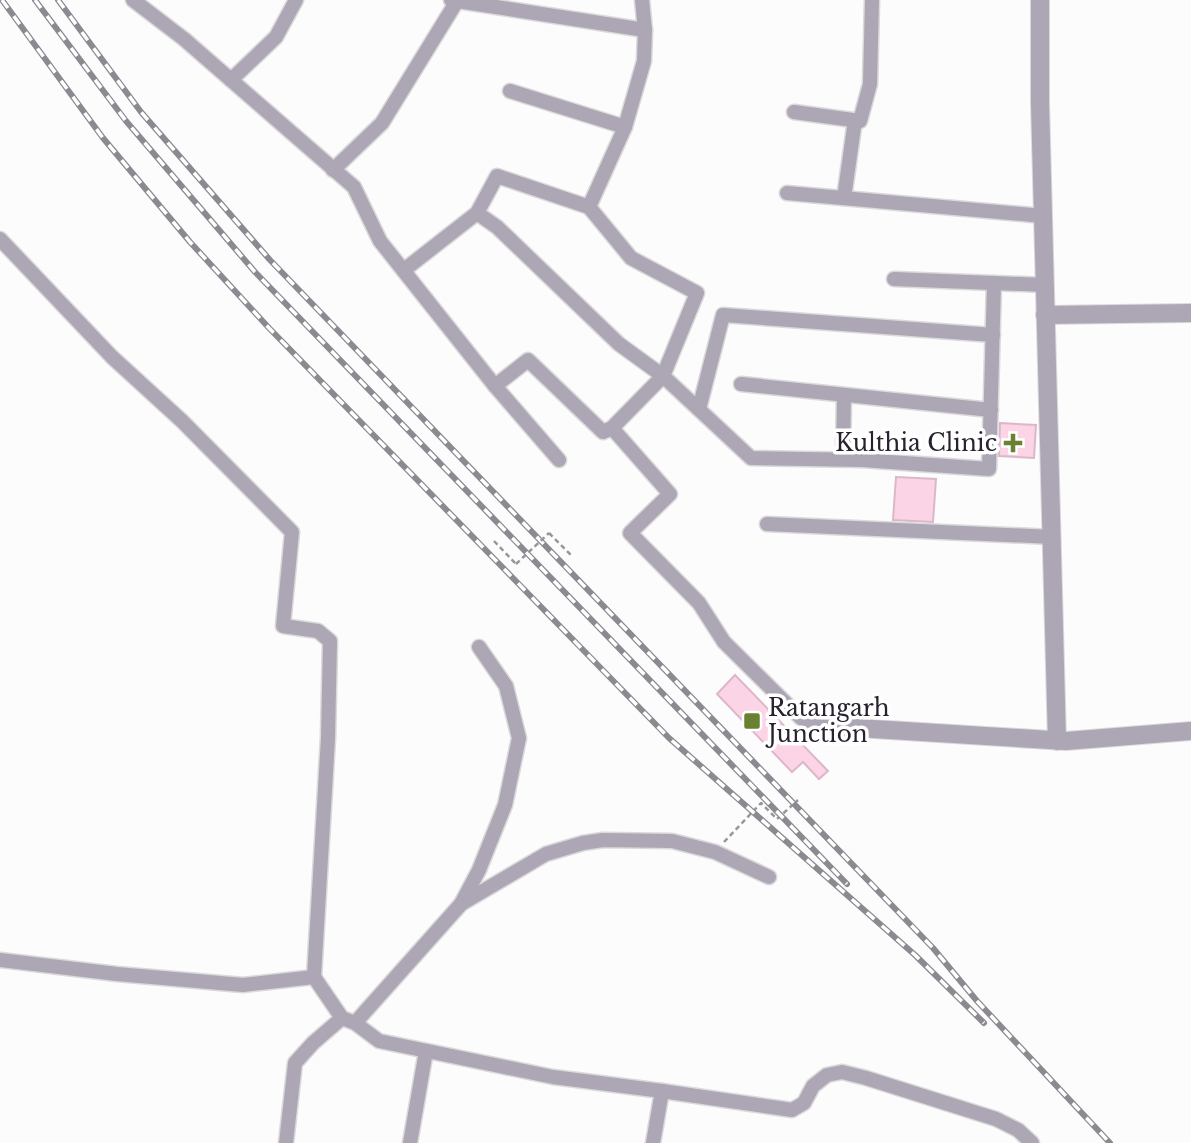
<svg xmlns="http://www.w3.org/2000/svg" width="1191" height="1143" font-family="'Libre Baskerville',serif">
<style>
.building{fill:#fbd4e6;stroke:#ddb7c9;stroke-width:2}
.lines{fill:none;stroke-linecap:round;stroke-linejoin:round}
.minor-casing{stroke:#dad9db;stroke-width:17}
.tertiary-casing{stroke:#dad9db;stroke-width:20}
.path{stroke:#98969b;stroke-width:2.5;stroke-dasharray:5 3.5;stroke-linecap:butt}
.minor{stroke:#ada6b4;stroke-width:14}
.tertiary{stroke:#ada6b4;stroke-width:18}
.rail-casing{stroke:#8c8990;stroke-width:6}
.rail{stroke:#fff;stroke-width:3.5;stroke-dasharray:10;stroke-linecap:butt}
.path-bridge{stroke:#98969b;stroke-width:2.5;stroke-dasharray:5 3.5;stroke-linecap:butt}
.poi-dot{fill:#6a8133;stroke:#fff;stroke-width:2.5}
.labels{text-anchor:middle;stroke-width:7;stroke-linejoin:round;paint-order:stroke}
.poi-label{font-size:23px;fill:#27222e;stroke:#fff;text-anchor:end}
</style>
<rect width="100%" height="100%" fill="#fcfcfc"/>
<g class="building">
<polygon points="1000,423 1036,425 1034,458 999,456"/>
<polygon points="896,477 936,479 933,522 893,520"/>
<polygon points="735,675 828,771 819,779 803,762 792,772 717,694"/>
</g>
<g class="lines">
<g class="minor-casing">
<g id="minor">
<polyline points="133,0 184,39 354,187 380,241 495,386 559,460"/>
<polyline points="451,0 645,30 642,0"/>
<polyline points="231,80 276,37 296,0"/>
<polyline points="510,91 625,127"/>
<polyline points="794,112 860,121 870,84 872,0"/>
<polyline points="333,170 382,123 457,1"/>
<polyline points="787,193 1043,216"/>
<polyline points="844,198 855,120"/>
<polyline points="477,213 497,227 619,344 663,376 697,293 631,258 589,207"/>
<polyline points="0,239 112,357 182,421 292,532 283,626 318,631 330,641 328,738 314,977"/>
<polyline points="404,270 477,213 497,176 589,207 625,127 644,61 645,30"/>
<polyline points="894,279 1045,285"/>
<polyline points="741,384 991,410"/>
<polyline points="495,386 528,360 603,432 612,428 670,494 630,533 699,603 724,642 801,718 814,725 841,727"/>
<polyline points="699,409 723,315 993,335"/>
<polyline points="612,428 663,376 751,458 862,460 989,469 994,283"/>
<polyline points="843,459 844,395"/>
<polyline points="767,524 1052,537"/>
<polyline points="461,904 479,870 505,805 519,738 506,686 479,647"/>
<polyline points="0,960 117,974 243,985 314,977 342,1018 355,1023 379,1041 553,1077 662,1091 653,1143"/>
<polyline points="355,1023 461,904 546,854 583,843 603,840 672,841 715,852 769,877"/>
<polyline points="662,1091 792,1110 804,1103 813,1086 827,1075 842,1072 866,1078 996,1119 1018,1130 1032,1143"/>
<polyline points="286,1143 295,1063 313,1043 342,1018"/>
<polyline points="410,1143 426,1051"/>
</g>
</g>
<g class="tertiary-casing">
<g id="tertiary">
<polyline points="1040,0 1040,103 1057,741"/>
<polyline points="1045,315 1191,313"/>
<polyline points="841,727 1066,741 1191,731"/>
</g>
</g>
<g class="path">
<polyline points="549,533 573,557"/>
<polyline points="494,541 516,564"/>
<polyline points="724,842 761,803 777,819 798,800"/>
</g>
<use href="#minor" class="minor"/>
<use href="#tertiary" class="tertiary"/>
<g class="rail-casing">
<g id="rail">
<polyline points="2,0 103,138 190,242 269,328 669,738 915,955 984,1023"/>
<polyline points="35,0 126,121 255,272 847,884"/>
<polyline points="58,0 141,112 270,260 933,948 977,1001 1110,1143"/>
</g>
</g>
<use href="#rail" class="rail"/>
<polyline class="path-bridge" points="516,564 549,533"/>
</g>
<g class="poi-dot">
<path d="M1009.5 432.5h7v7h7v7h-7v7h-7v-7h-7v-7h7z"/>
<rect x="743" y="712" width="18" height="18" rx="3.5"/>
</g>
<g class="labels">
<g class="poi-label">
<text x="997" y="451">Kulthia Clinic</text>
<text x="768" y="716" text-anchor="start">Ratangarh<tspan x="768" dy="26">Junction</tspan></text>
</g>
</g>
</svg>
